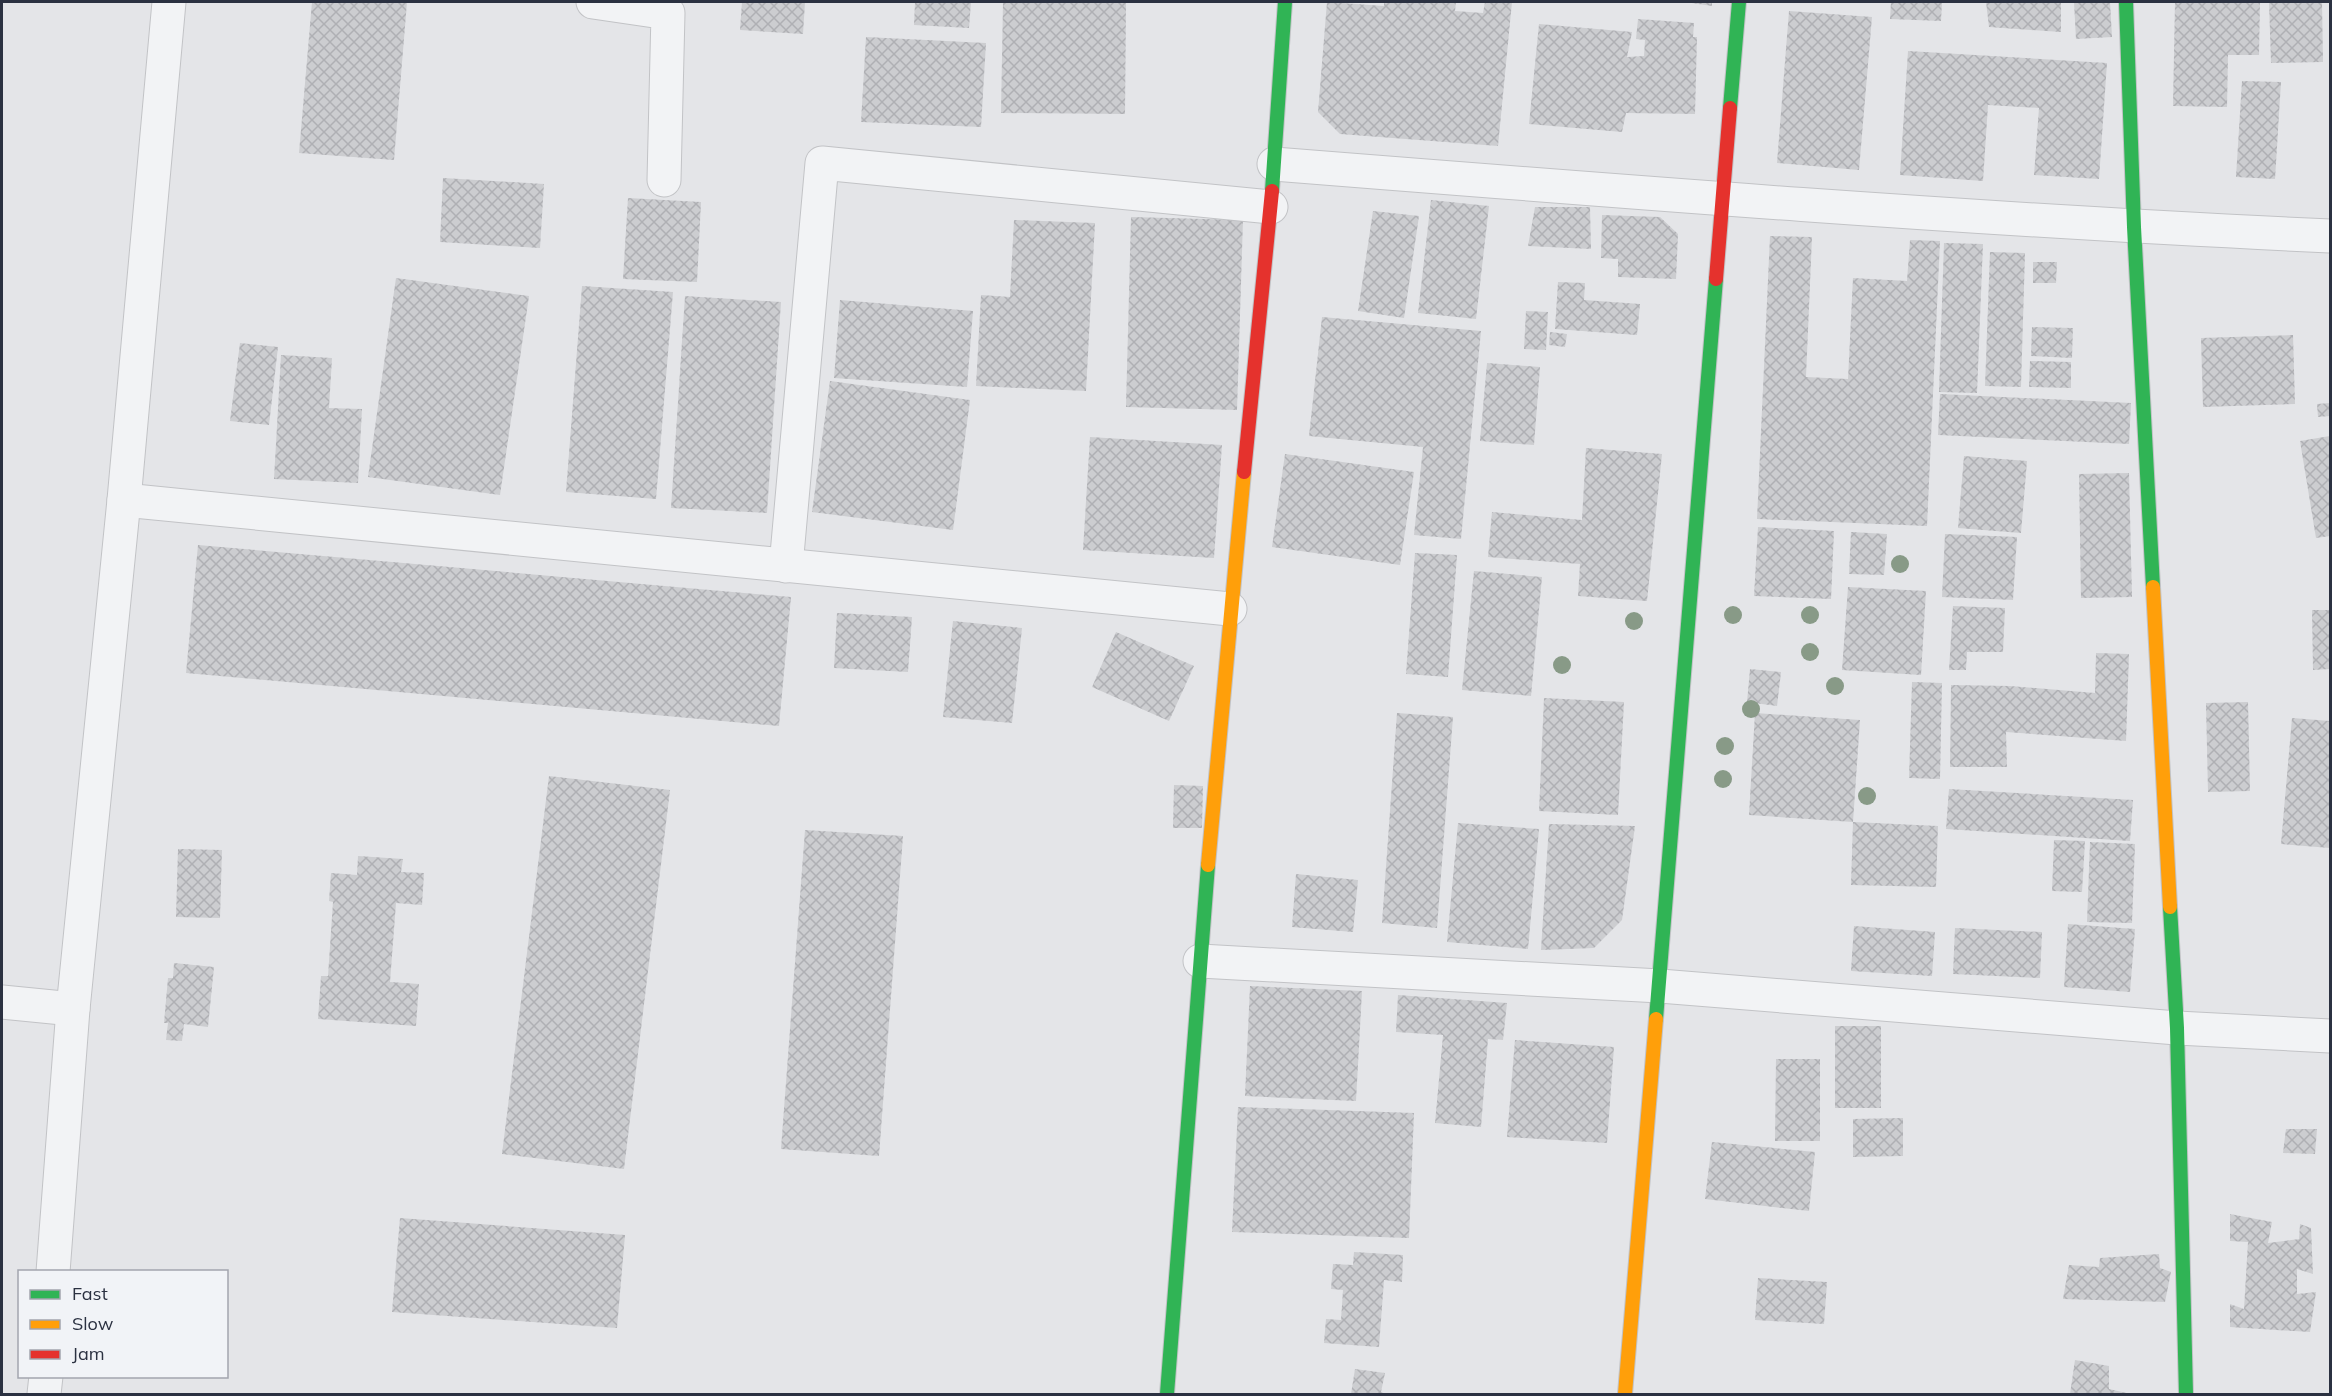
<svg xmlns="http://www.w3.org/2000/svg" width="2332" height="1396" font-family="Mulish,sans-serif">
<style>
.building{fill:url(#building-cross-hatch)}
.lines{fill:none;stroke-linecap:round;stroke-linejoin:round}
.street-casing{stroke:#c2c3c6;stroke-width:35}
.fast-casing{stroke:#c2c3c6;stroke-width:16}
.slow-casing{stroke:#c2c3c6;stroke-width:16}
.jam-casing{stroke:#c2c3c6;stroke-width:16}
.street{stroke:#f2f3f5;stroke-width:33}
.fast{stroke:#30b455;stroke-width:14}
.slow{stroke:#ff9f0a;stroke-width:14}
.jam{stroke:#e5322d;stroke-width:14}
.tree{fill:#889a87}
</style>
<defs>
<pattern id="building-cross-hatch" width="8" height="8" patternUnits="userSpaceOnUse" patternTransform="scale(1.5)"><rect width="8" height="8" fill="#cccdd0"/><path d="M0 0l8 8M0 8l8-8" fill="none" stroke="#afb0b4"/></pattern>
</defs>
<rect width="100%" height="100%" fill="#e4e5e8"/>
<g class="building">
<polygon points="312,2 407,2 394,160 299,153"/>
<polygon points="742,2 805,2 803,34 740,30"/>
<polygon points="915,2 971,2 969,28 914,25"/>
<polygon points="1003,2 1126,2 1125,114 1001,113"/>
<polygon points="1327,2 1384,6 1384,2 1456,2 1455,11 1483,13 1485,2 1512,2 1498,146 1340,134 1318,112"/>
<polygon points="1685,2 1712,2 1712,6"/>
<polygon points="1891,2 1942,2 1941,21 1890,19"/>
<polygon points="1986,2 2061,2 2061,32 1989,27"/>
<polygon points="2074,2 2110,2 2112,37 2076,39"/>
<polygon points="2175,2 2260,2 2259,55 2228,55 2227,107 2173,106"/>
<polygon points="2269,2 2322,2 2323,62 2271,63"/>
<polygon points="1789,11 1872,17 1859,170 1777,163"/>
<polygon points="1638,19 1694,23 1693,37 1697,37 1695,114 1626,113 1622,132 1529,124 1539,24 1632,32 1627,57 1644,56 1645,40 1636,39"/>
<polygon points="866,37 986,43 981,127 861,122"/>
<polygon points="1908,51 2107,63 2099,179 2034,175 2039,108 1988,105 1983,181 1900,175"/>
<polygon points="2242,81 2281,82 2275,179 2236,177"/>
<polygon points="443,178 544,184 540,248 440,242"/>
<polygon points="628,198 701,202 697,282 623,279"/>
<polygon points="1431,200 1489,206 1476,319 1418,313"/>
<polygon points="1535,207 1590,207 1591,249 1528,246"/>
<polygon points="1373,211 1419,216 1404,318 1358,311"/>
<polygon points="1602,215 1660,217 1678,234 1676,279 1618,277 1618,259 1601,258"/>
<polygon points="1131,217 1243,220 1237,410 1126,407"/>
<polygon points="1014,220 1095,223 1086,391 976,386 981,295 1010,297"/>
<polygon points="1770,236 1812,237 1806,377 1848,379 1853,278 1907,281 1910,240 1940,241 1927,526 1757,519"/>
<polygon points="1944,243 1983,244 1977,393 1939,392"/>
<polygon points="1990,252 2025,253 2021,387 1985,386"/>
<polygon points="2033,262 2057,262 2056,283 2033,283"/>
<polygon points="396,278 529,296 500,495 368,477"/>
<polygon points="1558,282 1585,283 1584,300 1640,304 1637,335 1555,329"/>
<polygon points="582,286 673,292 656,499 566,492"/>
<polygon points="685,296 781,302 767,513 671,508"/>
<polygon points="840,300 973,311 967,387 834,378"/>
<polygon points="1526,311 1548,312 1546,350 1524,349"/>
<polygon points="1322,317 1481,331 1461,539 1414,535 1423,447 1309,436"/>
<polygon points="2032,327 2073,328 2072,358 2031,356"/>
<polygon points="1550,332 1567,334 1565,347 1549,345"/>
<polygon points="2293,335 2295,404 2203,407 2201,338"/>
<polygon points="240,343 278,347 269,425 230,421"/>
<polygon points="281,355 332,358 329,408 362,409 358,483 274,479"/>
<polygon points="2030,361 2071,362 2071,388 2029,387"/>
<polygon points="1487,363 1540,367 1534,445 1480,441"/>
<polygon points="830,381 970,400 953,530 812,512"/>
<polygon points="1940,394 2131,403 2129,444 1938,435"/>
<polygon points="2330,403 2330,416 2318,417 2317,404"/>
<polygon points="2330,436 2330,536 2316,538 2300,441"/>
<polygon points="1090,437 1222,445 1214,558 1083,550"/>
<polygon points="1586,448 1662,454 1647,601 1578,596 1580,564 1488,557 1492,512 1582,520"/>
<polygon points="1285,454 1414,472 1400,565 1272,547"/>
<polygon points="1964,456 2027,461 2021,533 1958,528"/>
<polygon points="2129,473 2132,597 2081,598 2079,474"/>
<polygon points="1758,527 1834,531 1831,599 1754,596"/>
<polygon points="1851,532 1887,534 1884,575 1849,574"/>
<polygon points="1945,534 2017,537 2013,600 1942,597"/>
<polygon points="198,545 791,597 779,726 186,673"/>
<polygon points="1415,553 1457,555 1448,677 1406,674"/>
<polygon points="1474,571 1542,577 1531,696 1462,690"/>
<polygon points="1848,587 1926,591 1921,675 1842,670"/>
<polygon points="1953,606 2005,608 2003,652 1967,652 1966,670 1949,670"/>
<polygon points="2312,610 2330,610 2330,669 2313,670"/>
<polygon points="837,613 912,617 908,672 834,668"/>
<polygon points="953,621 1022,628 1012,723 943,717"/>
<polygon points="1116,632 1194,666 1169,721 1092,687"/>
<polygon points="2096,653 2129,654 2126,741 2006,732 2007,767 1950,767 1951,685 2010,686 2095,693"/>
<polygon points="1750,669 1781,672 1777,706 1747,702"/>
<polygon points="1912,682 1942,683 1940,779 1909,778"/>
<polygon points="1544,698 1624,702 1618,815 1539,811"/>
<polygon points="2248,702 2250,791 2208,792 2206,703"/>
<polygon points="1397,713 1453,717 1437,928 1382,923"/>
<polygon points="1755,713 1860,720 1853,822 1938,826 1936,887 1851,885 1853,822 1749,815"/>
<polygon points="2292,718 2330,721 2330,848 2281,844"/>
<polygon points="549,776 670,790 624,1169 502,1154"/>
<polygon points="1174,785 1203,786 1202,828 1173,828"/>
<polygon points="1949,789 2133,800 2130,841 1946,829"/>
<polygon points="1458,823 1539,829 1528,949 1447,942"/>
<polygon points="1549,824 1635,826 1622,920 1594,948 1541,950"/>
<polygon points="805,830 903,836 879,1156 781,1149"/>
<polygon points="2054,840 2085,841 2082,892 2052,891"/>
<polygon points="2090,842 2135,844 2132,923 2087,922"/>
<polygon points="178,849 222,850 220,918 176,917"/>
<polygon points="358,856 403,859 401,872 424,873 422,905 396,903 390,982 419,984 416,1026 318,1019 321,976 328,976 333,902 329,901 331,873 357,875"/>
<polygon points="1296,874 1358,880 1353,932 1292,927"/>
<polygon points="2068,924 2135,929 2130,992 2064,987"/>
<polygon points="1854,926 1935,932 1932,976 1851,971"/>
<polygon points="1955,928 2042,932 2040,978 1953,974"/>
<polygon points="174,963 214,967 208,1027 184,1024 182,1041 166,1040 168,1023 164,1023 168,978 173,978"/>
<polygon points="1250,986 1362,991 1356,1101 1245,1096"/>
<polygon points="1398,995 1507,1003 1503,1040 1488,1039 1481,1127 1435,1123 1443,1035 1396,1032"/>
<rect x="1835" y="1026" width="46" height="82"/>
<polygon points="1515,1040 1614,1047 1607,1143 1507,1137"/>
<polygon points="1776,1059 1820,1059 1820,1141 1775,1141"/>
<polygon points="1238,1107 1414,1113 1409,1238 1232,1232"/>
<polygon points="1903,1118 1903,1156 1853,1157 1853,1119"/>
<polygon points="2286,1129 2317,1129 2315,1154 2283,1153"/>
<polygon points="1712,1142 1815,1152 1809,1211 1705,1199"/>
<polygon points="2230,1214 2272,1222 2268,1243 2299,1239 2300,1224 2311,1228 2313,1274 2297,1269 2297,1294 2316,1292 2310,1332 2230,1327 2230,1304 2244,1309 2248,1242 2230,1241"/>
<polygon points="400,1218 625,1235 617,1328 392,1312"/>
<polygon points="1354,1252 1403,1255 1402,1282 1384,1280 1379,1347 1324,1343 1326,1319 1341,1320 1343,1290 1331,1289 1333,1264 1353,1265"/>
<polygon points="2159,1254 2160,1268 2171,1272 2165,1302 2063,1299 2069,1265 2099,1267 2100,1258"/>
<polygon points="1758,1278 1827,1282 1824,1324 1755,1320"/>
<polygon points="2075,1360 2109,1366 2109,1389 2131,1394 2070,1394"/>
<polygon points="1355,1369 1385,1373 1381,1392 1386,1394 1351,1394"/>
</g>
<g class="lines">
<g class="street-casing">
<g id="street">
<polyline points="593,2 668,13 664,180"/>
<path d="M1274,164c352,28 704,56 1056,72"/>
<polyline points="124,500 1230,609"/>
<polyline points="786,566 822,163 1271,207"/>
<polyline points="1200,961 1660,986 2177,1028 2330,1036"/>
<polyline points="2,1002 73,1009"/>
<polyline points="53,1272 73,1009 124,500 169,2"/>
<polyline points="44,1394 46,1376"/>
</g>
</g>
<g class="fast-casing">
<g id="fast">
<polyline points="2126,2 2134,227 2153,587"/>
<polyline points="1730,108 1739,2"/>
<polyline points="1272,191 1285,2"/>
<polyline points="2170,907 2177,1028 2186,1394"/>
<polyline points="1656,1019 1716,279"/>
<polyline points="1167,1394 1208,865"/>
</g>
</g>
<g class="slow-casing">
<g id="slow">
<polyline points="2153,587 2170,907"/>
<polyline points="1208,865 1244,472"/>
<polyline points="1625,1394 1656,1019"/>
</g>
</g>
<g class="jam-casing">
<g id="jam">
<polyline points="1716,279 1730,108"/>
<polyline points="1244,472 1272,191"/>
</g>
</g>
<use href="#street" class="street"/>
<use href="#fast" class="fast"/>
<use href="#slow" class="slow"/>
<use href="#jam" class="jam"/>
</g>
<g class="tree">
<circle cx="1900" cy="564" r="9"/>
<circle cx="1733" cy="615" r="9"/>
<circle cx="1810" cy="615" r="9"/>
<circle cx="1634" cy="621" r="9"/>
<circle cx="1810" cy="652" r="9"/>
<circle cx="1562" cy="665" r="9"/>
<circle cx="1835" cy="686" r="9"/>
<circle cx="1751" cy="709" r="9"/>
<circle cx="1725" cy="746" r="9"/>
<circle cx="1723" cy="779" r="9"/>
<circle cx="1867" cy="796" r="9"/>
</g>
<rect width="2332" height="1396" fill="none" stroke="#2b3141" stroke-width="6"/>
<rect x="18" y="1270" width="210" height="108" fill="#f1f3f7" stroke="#a2a5ae" stroke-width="1.5"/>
<rect x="30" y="1290" width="30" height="9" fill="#30b455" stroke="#a2a5ae" stroke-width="1.5"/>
<text x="72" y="1300" font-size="18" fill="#2b3141">Fast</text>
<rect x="30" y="1320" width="30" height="9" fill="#ff9f0a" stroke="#a2a5ae" stroke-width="1.5"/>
<text x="72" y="1330" font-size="18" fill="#2b3141">Slow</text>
<rect x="30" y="1350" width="30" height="9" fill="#e5322d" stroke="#a2a5ae" stroke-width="1.5"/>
<text x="72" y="1360" font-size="18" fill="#2b3141">Jam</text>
</svg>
